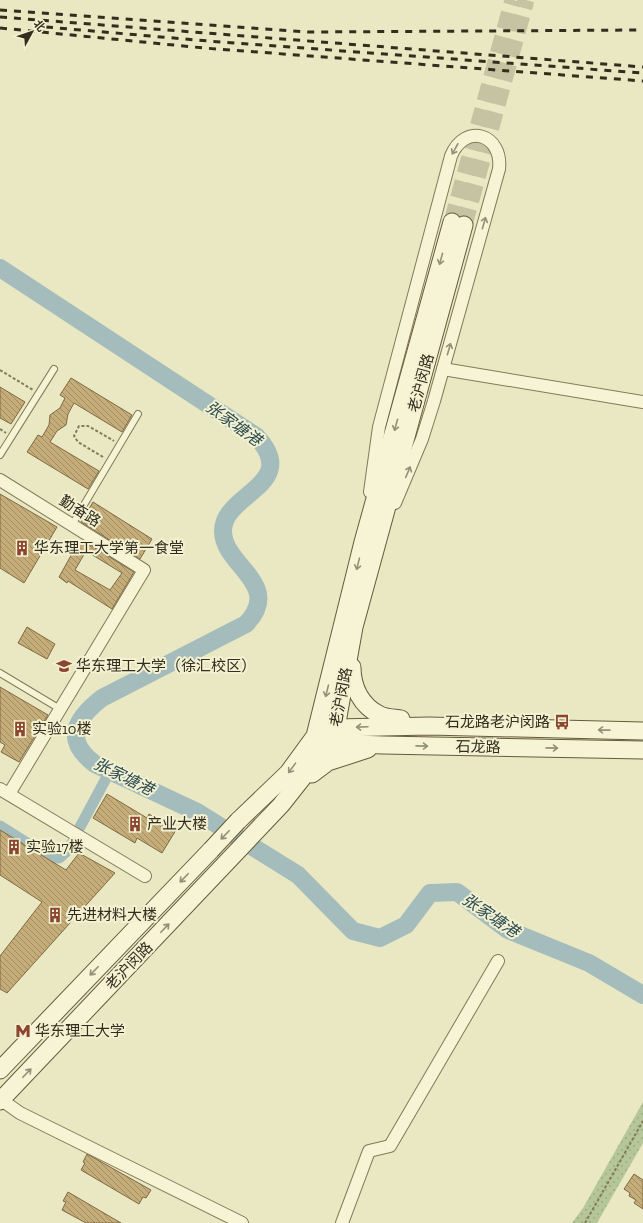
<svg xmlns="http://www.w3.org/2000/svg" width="643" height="1223" font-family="'Zilla Slab','Noto Sans SC',serif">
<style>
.grass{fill:url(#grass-dots)}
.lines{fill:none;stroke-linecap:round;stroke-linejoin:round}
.canal{stroke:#a4bdbc;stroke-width:11}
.river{stroke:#a4bdbc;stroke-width:18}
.building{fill:url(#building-back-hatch);stroke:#7f6a42;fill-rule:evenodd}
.secondary-tunnel{stroke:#c5c3a1;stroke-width:17;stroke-dasharray:17 8;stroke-linecap:butt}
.lane-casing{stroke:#827a5a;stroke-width:8}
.street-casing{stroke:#827a5a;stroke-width:14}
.secondary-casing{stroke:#645b3e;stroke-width:19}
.path{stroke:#827a5a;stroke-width:2;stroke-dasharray:3 2;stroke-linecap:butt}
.lane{stroke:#f6f4d4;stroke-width:6}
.street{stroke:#f6f4d4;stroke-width:12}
.secondary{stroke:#f6f4d4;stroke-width:17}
.rail{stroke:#332d1e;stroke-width:3;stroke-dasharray:7 7;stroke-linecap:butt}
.secondary-bridge-casing{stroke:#645b3e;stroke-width:19;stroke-linecap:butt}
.secondary-bridge{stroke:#f6f4d4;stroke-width:17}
.oneway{stroke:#949079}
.labels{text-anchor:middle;stroke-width:4;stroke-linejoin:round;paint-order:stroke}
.street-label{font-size:15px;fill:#332d1e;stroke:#f2f1d1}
.poi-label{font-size:15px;fill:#332d1e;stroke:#f2f1d1;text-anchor:start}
.water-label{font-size:16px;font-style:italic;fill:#2e4b52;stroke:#f2f1d1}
</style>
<defs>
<pattern id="grass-dots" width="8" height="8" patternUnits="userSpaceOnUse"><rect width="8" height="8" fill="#b5c797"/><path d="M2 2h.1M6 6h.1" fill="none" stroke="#9cab82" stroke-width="1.8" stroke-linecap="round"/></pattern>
<pattern id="building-back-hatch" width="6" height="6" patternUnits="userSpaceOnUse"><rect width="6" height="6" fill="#c5ad7a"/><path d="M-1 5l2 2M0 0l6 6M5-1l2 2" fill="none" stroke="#a18d63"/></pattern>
</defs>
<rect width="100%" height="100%" fill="#eae8c2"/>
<polygon class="grass" points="643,1102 643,1143 597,1223 572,1223 583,1208"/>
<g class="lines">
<g class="canal">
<polyline points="0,826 49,857 59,858 67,851 72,843"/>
<polyline points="80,827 110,771"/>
</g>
<path class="river" d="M0,268l256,168c46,49 -33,57 -33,95 0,35 61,53 23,93l-144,74c-27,21 -39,42 -7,66l102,48 101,63 55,56 27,7 26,-13 24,-32 27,-1 51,38 81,33 54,32"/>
</g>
<g class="building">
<polygon points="71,378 132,415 122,432 74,403 68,414 66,425 57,431 50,442 99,471 88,489 27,452 38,435 42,437 49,425 50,415 60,408 65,398 60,395"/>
<polygon points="0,387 25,402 11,424 0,418"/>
<polygon points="0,494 57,527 24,583 0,568"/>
<polygon points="93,502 152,539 140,559 81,522"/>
<path d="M85,542l49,30 -22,37 -44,-28 -1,2 -8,-6 19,-34zM86,551l36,22 -12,17 -35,-20z"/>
<polygon points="27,627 55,644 47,659 18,643"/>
<polygon points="0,687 48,715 19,762 1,752 5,745 0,742"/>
<polygon points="107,794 147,818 149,814 176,830 162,853 137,838 135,843 93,818"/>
<polygon points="0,830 66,870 79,853 115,873 7,993 0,989 0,956 42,902 0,875"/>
<polygon points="87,1154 151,1190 146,1198 143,1197 139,1204 81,1170 85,1163 83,1162"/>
<polygon points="634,1174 643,1180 643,1209 634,1203 636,1200 629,1196 630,1193 624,1189"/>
<polygon points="68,1192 121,1223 86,1223 62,1210 66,1202 63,1201"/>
</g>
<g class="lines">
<g class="secondary-tunnel">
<polyline points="452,222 513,0"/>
<polyline points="464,225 526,0"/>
</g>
<g class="lane-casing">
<g id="lane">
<polyline points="0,455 54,369"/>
<polyline points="72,525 138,414"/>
<polyline points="0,673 60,709"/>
</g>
</g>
<g class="street-casing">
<g id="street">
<polyline points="443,369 643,402"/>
<polyline points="0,480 144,570 9,794"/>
<path d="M370,492l9,-65 72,-271c14,-34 52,-22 48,13l-65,232 -12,38 -27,64"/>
<polyline points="0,789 145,876"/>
<polyline points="0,1099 20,1113 242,1223"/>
<polyline points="342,1223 369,1151 390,1146 498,961"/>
</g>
</g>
<g class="secondary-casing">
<g id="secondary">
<path d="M352,667c0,20 9,39 28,48 6,3 15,3 21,4"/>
<polyline points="328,724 336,728 429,726 643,731"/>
<polyline points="321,739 330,743 383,745 643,750"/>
<polyline points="312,774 328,762 368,749"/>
<polyline points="238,821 288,773 315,736 363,542 452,222"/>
<polyline points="0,1070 211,850"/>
<polyline points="0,1101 281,805 330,743 336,728 354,627 464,225"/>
</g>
</g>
<g class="path">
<polyline points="0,370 33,390"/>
<polyline points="0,429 6,433"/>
<polyline points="103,457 78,442 74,436 79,426 88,426 114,441"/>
<polyline points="585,1223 643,1121"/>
</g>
<use href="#lane" class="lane"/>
<use href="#street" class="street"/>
<use href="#secondary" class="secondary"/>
<g class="rail">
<polyline points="0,10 308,32 643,30"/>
<polyline points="0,17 643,67"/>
<polyline points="46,27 208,41 643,73"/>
<polyline points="0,28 204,48 643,81"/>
</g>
<g class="secondary-bridge-casing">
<polyline id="secondary-bridge" points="211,850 238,821"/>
</g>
<use href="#secondary-bridge" class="secondary-bridge"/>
</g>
<defs><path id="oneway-shaft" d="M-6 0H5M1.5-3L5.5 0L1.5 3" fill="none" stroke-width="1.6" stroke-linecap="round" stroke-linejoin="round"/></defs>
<g class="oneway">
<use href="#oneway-shaft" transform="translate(455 149) rotate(119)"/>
<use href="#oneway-shaft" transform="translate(484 223) rotate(-74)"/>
<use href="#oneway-shaft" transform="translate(441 259) rotate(105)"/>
<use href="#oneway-shaft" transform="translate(449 349) rotate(-74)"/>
<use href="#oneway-shaft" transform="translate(396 425) rotate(105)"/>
<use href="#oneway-shaft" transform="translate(408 472) rotate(-67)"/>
<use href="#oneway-shaft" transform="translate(358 564) rotate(104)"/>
<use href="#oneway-shaft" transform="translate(327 691) rotate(104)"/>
<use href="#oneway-shaft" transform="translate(362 727) rotate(178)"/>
<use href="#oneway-shaft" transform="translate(604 730) rotate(-179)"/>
<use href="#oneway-shaft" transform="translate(422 746) rotate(1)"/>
<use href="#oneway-shaft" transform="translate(552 748) rotate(1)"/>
<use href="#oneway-shaft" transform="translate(292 768) rotate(126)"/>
<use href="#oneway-shaft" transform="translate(225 835) rotate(134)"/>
<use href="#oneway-shaft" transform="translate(184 878) rotate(134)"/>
<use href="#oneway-shaft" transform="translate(165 928) rotate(-46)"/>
<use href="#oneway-shaft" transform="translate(94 971) rotate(134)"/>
<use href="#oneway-shaft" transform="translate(27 1073) rotate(-46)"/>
</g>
<defs>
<g id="building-bare" transform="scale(1.2)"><path d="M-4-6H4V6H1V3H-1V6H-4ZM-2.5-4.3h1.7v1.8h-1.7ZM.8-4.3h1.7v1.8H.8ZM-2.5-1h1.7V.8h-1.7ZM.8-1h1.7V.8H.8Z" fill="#8c462f" stroke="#f2f1d1" stroke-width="2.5" paint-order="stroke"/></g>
<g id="university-bare" transform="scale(1.2)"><path d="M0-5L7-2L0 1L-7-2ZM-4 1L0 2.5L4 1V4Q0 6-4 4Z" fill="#8c462f" stroke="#f2f1d1" stroke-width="2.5" paint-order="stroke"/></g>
<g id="bus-bare" transform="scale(1.2)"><path d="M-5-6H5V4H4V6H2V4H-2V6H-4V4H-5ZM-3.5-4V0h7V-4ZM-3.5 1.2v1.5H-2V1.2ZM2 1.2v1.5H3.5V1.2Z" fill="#8c462f" stroke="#f2f1d1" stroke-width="2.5" paint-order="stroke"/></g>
<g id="metro-bare" transform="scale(1.2)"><path d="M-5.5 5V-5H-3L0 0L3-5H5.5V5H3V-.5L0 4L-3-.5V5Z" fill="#8c462f" stroke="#f2f1d1" stroke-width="2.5" paint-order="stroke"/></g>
</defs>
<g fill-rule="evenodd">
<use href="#building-bare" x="22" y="548"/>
<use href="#university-bare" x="64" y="666"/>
<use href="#bus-bare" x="562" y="722"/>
<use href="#building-bare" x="20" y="729"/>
<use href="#building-bare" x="135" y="824"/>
<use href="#building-bare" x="14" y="847"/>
<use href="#building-bare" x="55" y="915"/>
<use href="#metro-bare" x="23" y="1031"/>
</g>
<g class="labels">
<g class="street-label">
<text transform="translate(421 383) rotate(-75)" y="5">老沪闵路</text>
<text transform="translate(80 511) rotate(32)" y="5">勤奋路</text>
<text transform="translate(341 697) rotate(-79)" y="5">老沪闵路</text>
<text transform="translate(478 747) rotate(1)" y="5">石龙路</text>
<text transform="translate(129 966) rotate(-46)" y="5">老沪闵路</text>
</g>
<g class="poi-label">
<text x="34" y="553">华东理工大学第一食堂</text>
<text x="76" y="671">华东理工大学（徐汇校区）</text>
<text x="550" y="727" text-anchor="end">石龙路老沪闵路</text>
<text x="32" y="734">实验10楼</text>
<text x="147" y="829">产业大楼</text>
<text x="26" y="852">实验17楼</text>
<text x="67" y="920">先进材料大楼</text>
<text x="35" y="1036">华东理工大学</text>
</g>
<g class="water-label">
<text transform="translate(234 423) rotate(36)" y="6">张家塘港</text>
<text transform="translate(124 776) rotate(26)" y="6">张家塘港</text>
<text transform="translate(491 915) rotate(34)" y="6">张家塘港</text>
</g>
</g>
<g transform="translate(32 32) rotate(50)" stroke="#f2f1d1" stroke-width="3" paint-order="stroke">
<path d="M0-3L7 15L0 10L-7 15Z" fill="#332d1e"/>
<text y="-6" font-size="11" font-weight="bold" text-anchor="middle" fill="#332d1e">北</text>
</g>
</svg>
